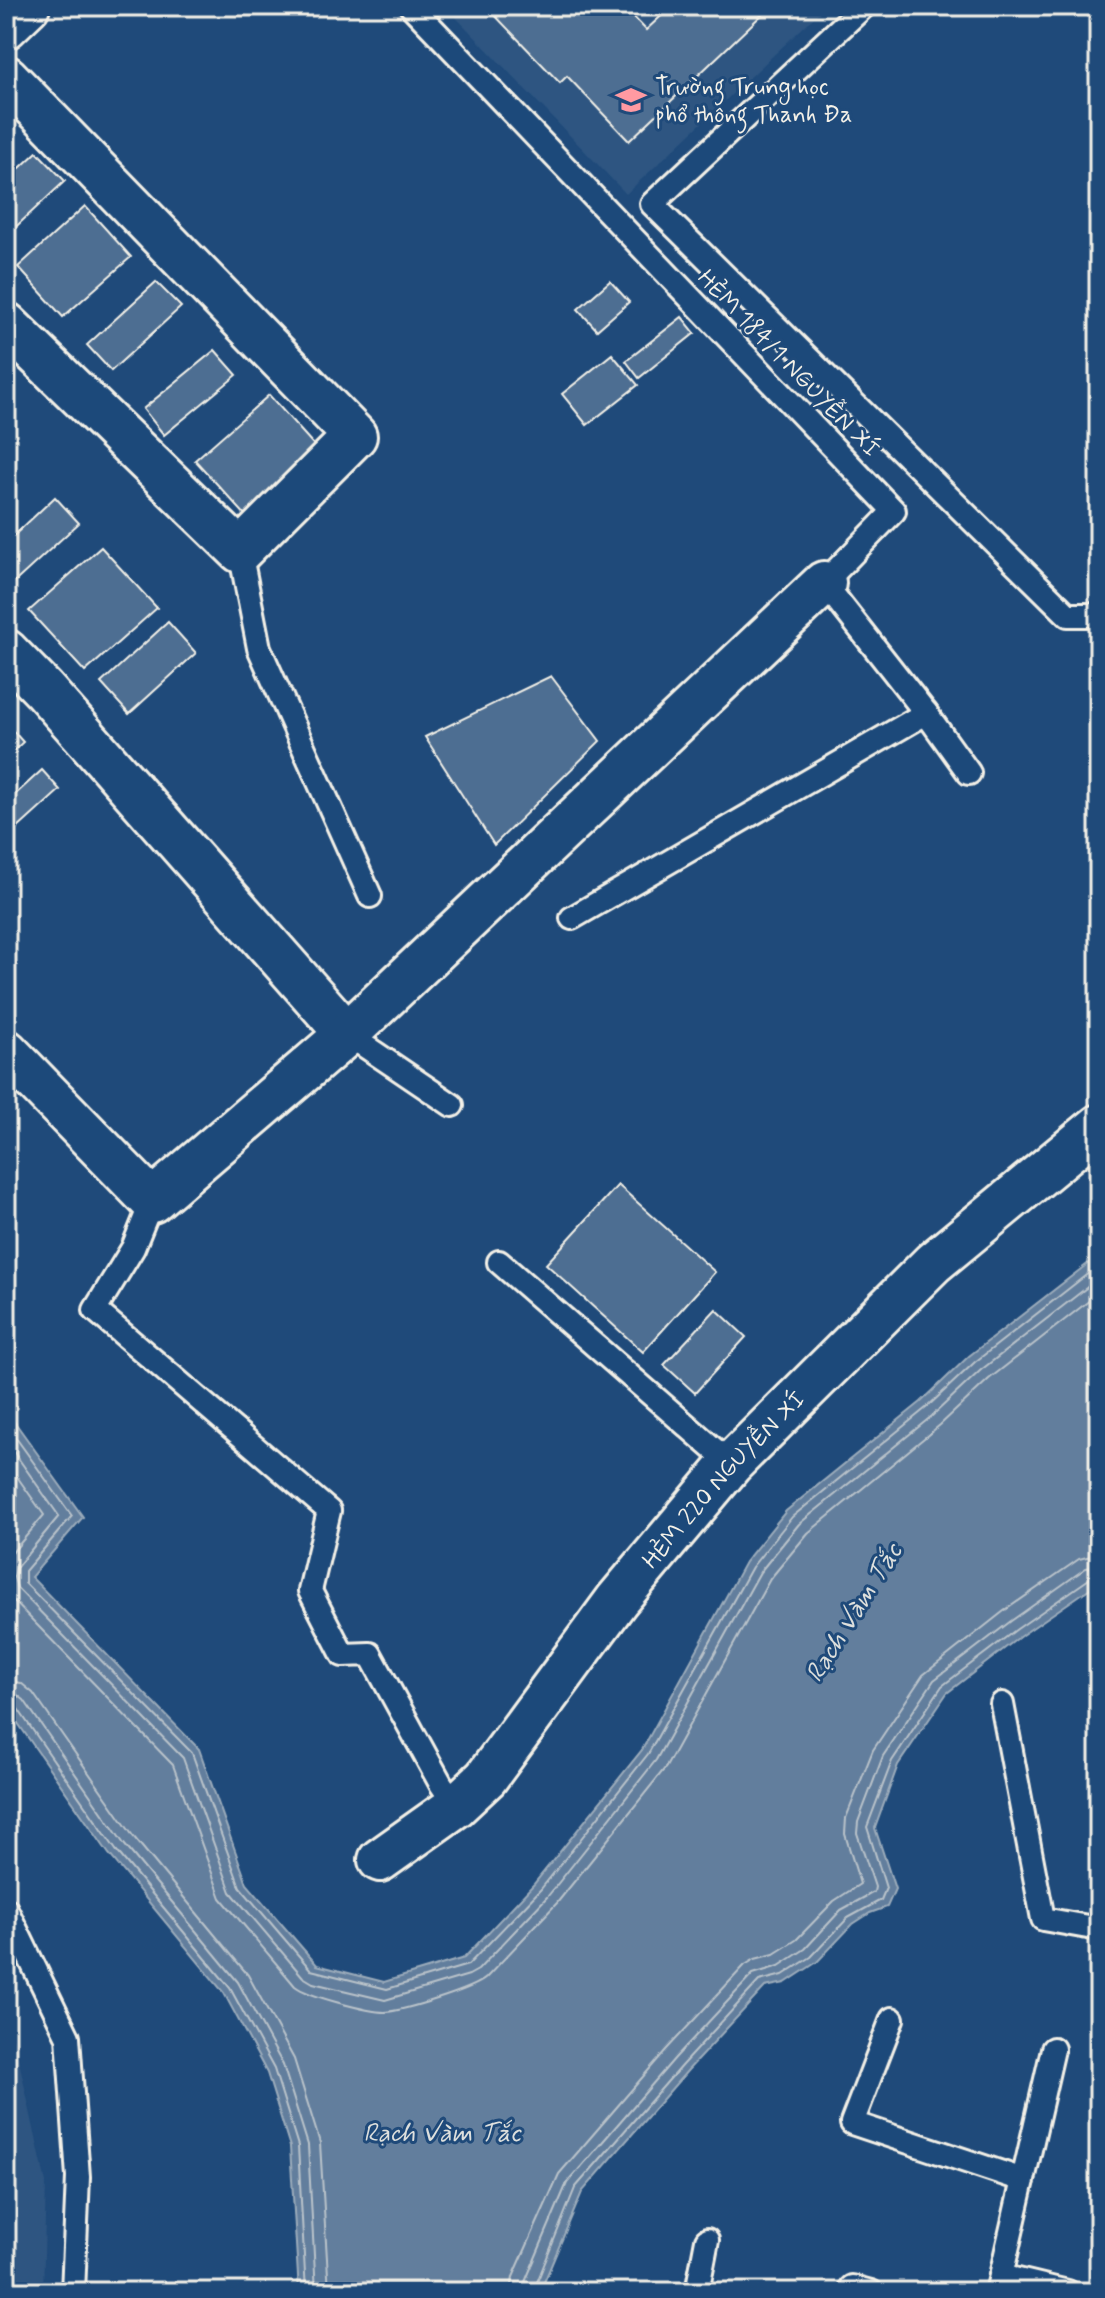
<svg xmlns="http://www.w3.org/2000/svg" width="1105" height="2298" font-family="Mynerve,sans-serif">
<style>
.built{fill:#2d5581}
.water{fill:#627e9d;stroke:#9cacbb;stroke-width:2}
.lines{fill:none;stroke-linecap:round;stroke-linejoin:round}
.shore{stroke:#bac3ca;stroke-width:2}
.building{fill:#4d6e92;stroke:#f4f1e8;stroke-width:2}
.service-casing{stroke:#f4f1e8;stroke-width:28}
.minor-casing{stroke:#f4f1e8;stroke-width:48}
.service{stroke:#1f4a7a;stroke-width:22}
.minor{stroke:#1f4a7a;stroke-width:42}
.labels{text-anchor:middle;stroke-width:6;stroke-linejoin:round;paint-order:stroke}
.poi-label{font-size:24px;fill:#f4f1e8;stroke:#1f4a7a;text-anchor:start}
.street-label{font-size:24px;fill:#f4f1e8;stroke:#1f4a7a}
.water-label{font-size:26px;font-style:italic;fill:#dee0dd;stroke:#1f4a7a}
</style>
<rect width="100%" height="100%" fill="#1f4a7a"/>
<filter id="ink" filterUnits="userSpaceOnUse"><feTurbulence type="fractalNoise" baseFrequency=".0125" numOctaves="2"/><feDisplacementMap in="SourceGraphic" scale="16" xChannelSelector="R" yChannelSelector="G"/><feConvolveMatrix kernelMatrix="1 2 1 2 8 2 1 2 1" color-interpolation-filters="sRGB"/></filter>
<g filter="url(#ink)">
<g class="built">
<polygon points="445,6 826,6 626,194"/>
<polygon points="6,2020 15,2043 46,2183 43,2292 6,2292"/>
</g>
<polygon class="water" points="1099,1255 1099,1582 1022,1635 947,1693 898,1765 875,1828 895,1889 887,1907 870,1913 853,1924 817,1962 785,1983 765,1987 688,2070 582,2192 540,2292 299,2292 290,2147 267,2073 224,1993 109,1854 6,1706 6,1410 83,1517 31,1577 199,1749 247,1884 317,1965 384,1982 464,1958 534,1884 642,1750 745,1562 786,1511 921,1402 969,1356"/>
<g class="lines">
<g class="shore">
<polyline points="6,1424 72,1516 25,1571 25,1583 192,1753 240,1887 311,1970 387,1989 468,1965 541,1889 648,1754 752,1567 792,1517 926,1408 975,1362 1099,1265"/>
<polyline points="6,1441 59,1516 16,1568 14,1577 17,1588 183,1758 231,1892 303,1977 313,1983 385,2000 469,1975 478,1970 548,1896 656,1760 760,1572 799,1524 932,1416 981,1370 1099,1278"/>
<polyline points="6,1461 44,1515 6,1560"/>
<path d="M6,1593l167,172 48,133 74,88c12,10 74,26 90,26 18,-1 89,-23 101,-34l71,-75 109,-136 104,-188 38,-46 132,-108 49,-46 110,-86"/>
<polyline points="6,1681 21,1683 33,1693 133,1836 248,1975 294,2059 320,2143 329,2292"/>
<polyline points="6,1693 16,1694 24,1700 124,1844 238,1982 283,2065 308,2145 316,2292"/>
<polyline points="6,1703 16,1706 116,1850 230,1988 274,2069 298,2146 306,2292"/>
<polyline points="511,2292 513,2277 559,2174 666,2050 745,1965 755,1959 774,1954 796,1940 834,1901 860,1884 845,1834 846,1818 873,1750 923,1675 1004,1611 1079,1559 1099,1554"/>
<polyline points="523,2292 525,2282 567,2183 675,2058 753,1974 779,1966 805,1949 841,1910 874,1892 875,1887 857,1833 858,1822 883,1756 934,1680 1011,1621 1086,1568 1099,1566"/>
<polyline points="533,2292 575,2188 682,2065 759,1981 783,1975 811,1957 848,1918 881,1900 886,1888 867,1827 892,1761 942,1686 1017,1629 1092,1577 1099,1576"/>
</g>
</g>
<g class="building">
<polygon points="486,6 623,6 646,30 672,6 771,6 629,141 567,76 560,83"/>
<polygon points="37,152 65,181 6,236 6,181"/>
<polygon points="85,206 131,257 63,317 18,267"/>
<polygon points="610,281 629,302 597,330 578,309"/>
<polygon points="156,282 181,307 111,371 87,345"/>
<polygon points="682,317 695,333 639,378 626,361"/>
<polygon points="215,350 237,375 164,435 143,409"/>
<polygon points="612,354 638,385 587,425 562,394"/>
<polygon points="269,395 321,453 248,518 195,460"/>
<polygon points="6,451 15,459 6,468"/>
<polygon points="55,497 79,523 6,590 6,543"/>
<polygon points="101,547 157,608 85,672 29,611"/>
<polygon points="168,622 196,653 129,714 101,683"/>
<polygon points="551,676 600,741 494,845 425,737"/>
<polygon points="6,723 23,742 6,758"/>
<polygon points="42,770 60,790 6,839 6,803"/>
<polygon points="618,1185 715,1272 643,1352 546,1264"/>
<polygon points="716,1309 746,1337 695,1393 664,1365"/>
</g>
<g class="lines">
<g class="service-casing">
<g id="service">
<polyline points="411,6 894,511 824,583 926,713 969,773"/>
<polyline points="864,6 652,204 1068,615 1099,615"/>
<polyline points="240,551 259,648 370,896"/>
<polyline points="572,918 926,713"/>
<polyline points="347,1034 452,1105"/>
<polyline points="152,1201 133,1248 95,1310 329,1511 310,1591 343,1655 370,1654 441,1784 456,1806"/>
<polyline points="499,1262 731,1464"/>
<polyline points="1002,1704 1043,1919 1099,1929"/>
<polyline points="6,1909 68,2037 78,2177 73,2292"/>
<polyline points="892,2019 852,2123 1023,2180"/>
<polyline points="1001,2276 1053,2049"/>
<polyline points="852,2287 871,2292"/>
<polyline points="697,2292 707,2240"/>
<polyline points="997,2292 1001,2276 1068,2292"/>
</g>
</g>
<g class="minor-casing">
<g id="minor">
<polyline points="6,27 28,6"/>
<polyline points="6,77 355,436 240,551 6,324"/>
<polyline points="6,651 44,690 347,1034 152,1201 6,1051"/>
<polyline points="347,1034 824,583"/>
<path id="s1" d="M380,1860l76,-54 30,-28 131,-178 114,-136 202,-201 166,-137"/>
</g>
</g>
<use href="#service" class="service"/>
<use href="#minor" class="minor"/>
</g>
</g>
<defs>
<g id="school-bare" transform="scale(2.4)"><path d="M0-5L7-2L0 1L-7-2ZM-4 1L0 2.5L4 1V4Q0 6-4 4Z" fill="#ff9aa2" stroke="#1f4a7a" stroke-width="2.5" paint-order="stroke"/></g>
</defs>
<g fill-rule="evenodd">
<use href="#school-bare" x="631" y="100"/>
</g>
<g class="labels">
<g class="poi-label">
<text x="655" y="94">Trường Trung học<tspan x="655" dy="28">phổ thông Thanh Đa</tspan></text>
</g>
<g class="street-label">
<text transform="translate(789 363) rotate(46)" y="8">HẺM 184/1 NGUYỄN XÍ</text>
<text dy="8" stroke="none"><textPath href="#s1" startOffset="516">HẺM 220 NGUYỄN XÍ</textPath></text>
</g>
<g class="water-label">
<text transform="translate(853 1612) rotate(-58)" y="9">Rạch Vàm Tắc</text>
<text x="442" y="2141">Rạch Vàm Tắc</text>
</g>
</g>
<rect width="1105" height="2298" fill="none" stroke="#1f4a7a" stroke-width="32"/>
<rect x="16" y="16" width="1073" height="2266" fill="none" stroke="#f4f1e8" stroke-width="3" filter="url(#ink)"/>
</svg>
